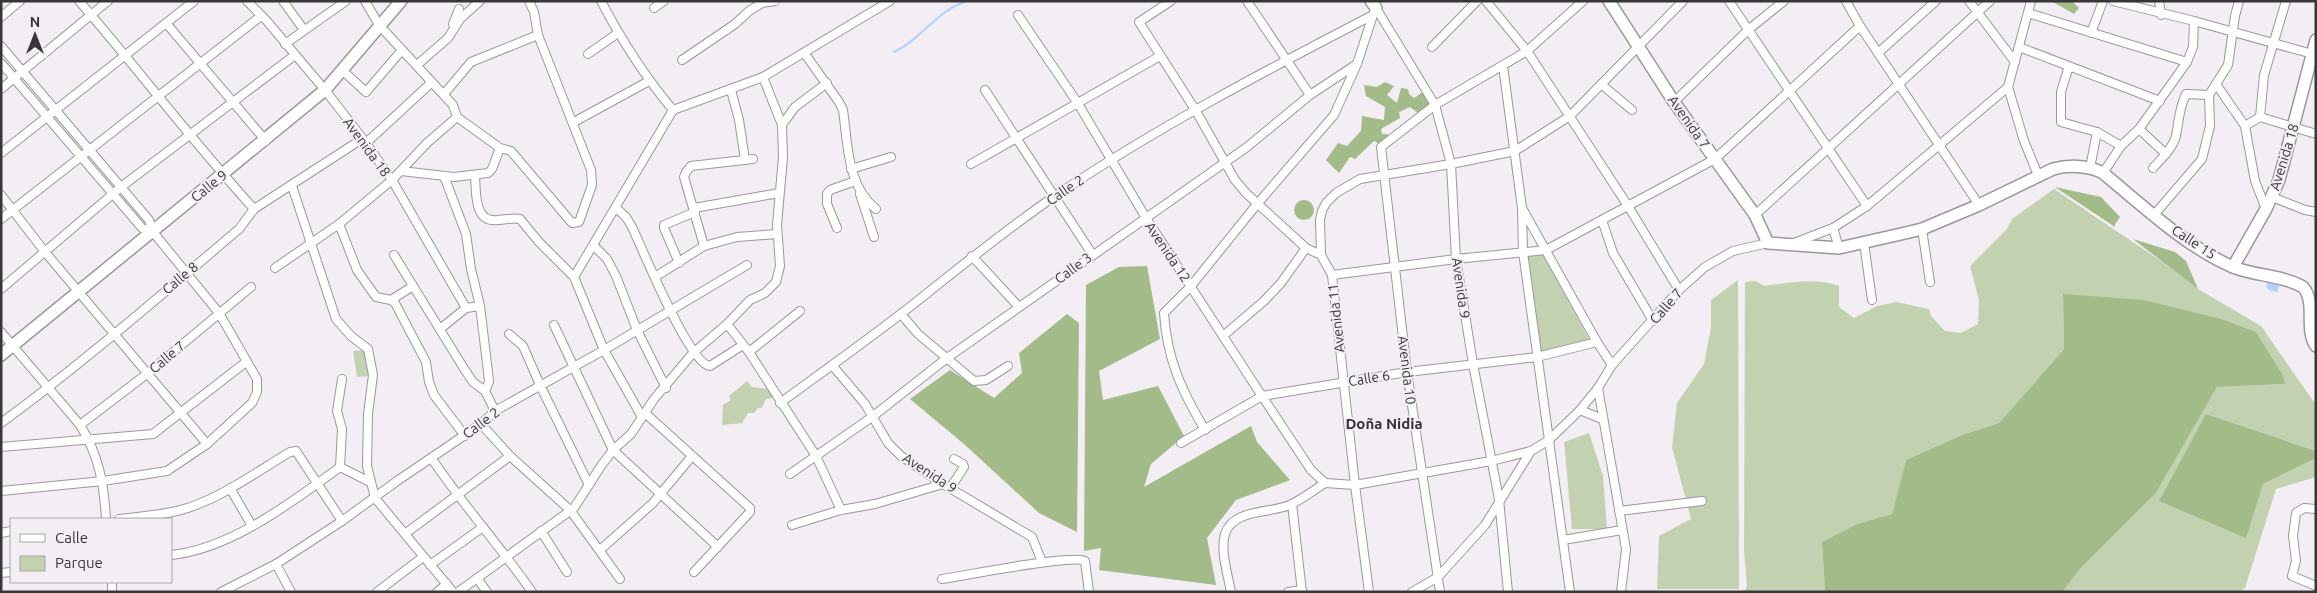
<svg xmlns="http://www.w3.org/2000/svg" width="2317" height="593" font-family="Ubuntu,sans-serif">
<style>
.green{fill:#c2d2b0}
.forest{fill:#a3ba89}
.water{fill:#b3d1ff}
.lines{fill:none;stroke-linecap:round;stroke-linejoin:round}
.stream{stroke:#b3d1ff;stroke-width:2}
.street-casing{stroke:#9b979d;stroke-width:10}
.secondary-casing{stroke:#9b979d;stroke-width:14}
.street{stroke:#fff;stroke-width:8}
.secondary{stroke:#fff;stroke-width:11}
.labels{text-anchor:middle;stroke-width:4;stroke-linejoin:round;paint-order:stroke}
.street-label{font-size:14px;fill:#383638;stroke:#f2eef4}
.neighbourhood-label{font-size:15px;font-weight:bold;fill:#343135;stroke:#f2eef4}
</style>
<rect width="100%" height="100%" fill="#f2eef4"/>
<g class="green">
<path d="M2054,189l110,74 34,26 63,37 55,79v46l-110,-37 57,70 53,-26v19l-40,12 -31,99 -6,4h-177l19,-24 75,-75 61,-106 68,-3 -2,-9 -27,-43 -31,-12 -162,-25 1,54 -65,74 -37,12 -56,25 -14,54 -35,10 -35,18 3,50h-81l3,-5 -3,-37 1,-268 11,-1 8,5c25,-3 51,-9 75,0v21l15,11 23,-12 20,-4 32,7 2,7 14,15 16,2 17,-9 1,-24 -9,-34 37,-37 5,-10z"/>
<polygon points="1542,253 1590,341 1539,355 1525,254"/>
<polygon points="1738,280 1739,589 1657,589 1659,536 1691,519 1672,447 1677,403 1704,364 1711,327 1711,300"/>
<polygon points="367,350 370,376 357,377 353,351"/>
<polygon points="747,381 752,387 768,389 773,398 766,399 762,408 758,408 754,413 748,413 742,423 722,425 723,405 731,400 729,396"/>
<polygon points="1589,433 1603,476 1607,529 1572,529 1564,442"/>
</g>
<g class="forest">
<polygon points="2072,1 2079,8 2074,14 2053,2"/>
<polygon points="1385,82 1394,86 1387,95 1397,103 1401,88 1408,89 1409,94 1414,98 1423,92 1431,105 1418,113 1410,107 1399,112 1400,118 1381,129 1382,134 1387,134 1390,137 1381,145 1374,141 1355,159 1350,157 1339,173 1326,160 1338,143 1347,146 1361,131 1362,116 1384,120 1385,107 1366,96 1364,85 1377,87"/>
<polygon points="2055,187 2101,197 2120,217 2115,224 2115,227"/>
<circle cx="1304" cy="210" r="10"/>
<polygon points="2133,239 2175,252 2186,261 2198,289"/>
<polygon points="1147,266 1160,339 1099,371 1103,400 1158,386 1184,436 1151,464 1144,487 1251,426 1257,442 1290,480 1236,500 1207,538 1216,585 1099,570 1101,548 1084,551 1086,285 1119,267"/>
<polygon points="2063,294 2144,300 2225,320 2256,332 2283,375 2285,384 2217,387 2156,493 2081,568 2062,592 1825,592 1822,542 1857,524 1892,514 1906,460 1962,435 1999,423 2064,349"/>
<polygon points="1067,314 1079,323 1077,532 1039,513 964,444 910,399 950,370 994,398 1022,373 1019,353"/>
<polygon points="2206,414 2316,451 2316,458 2263,484 2246,538 2159,501"/>
</g>
<polygon class="water" points="2268,281 2280,283 2277,292 2269,290 2266,287"/>
<g class="lines">
<path class="stream" d="M894,52c28,-13 43,-42 73,-51"/>
<g class="street-casing">
<g id="street">
<path d="M79,1c59,68 114,141 175,208"/>
<polyline points="247,1 266,20 325,90 366,143 392,180 466,308"/>
<polyline points="283,1 304,30"/>
<polyline points="365,1 379,25 453,105 457,117 500,148 511,151 572,223 579,222 592,185 591,170 538,35 534,12 529,1"/>
<path d="M601,1c21,40 44,76 72,109"/>
<polyline points="1171,1 1139,22 1196,111 1235,180 1246,193 1306,248 1321,255 1332,275 1355,485 1369,592"/>
<polyline points="1247,1 1310,95"/>
<polyline points="1486,1 1527,51 1628,206 1679,290"/>
<polyline points="1729,1 1867,206"/>
<polyline points="1846,1 1860,26 1979,205"/>
<polyline points="1969,1 2015,62"/>
<polyline points="2031,1 2008,87 2024,141 2038,175"/>
<polyline points="2113,1 2194,21 2316,55"/>
<polyline points="2159,1 2161,15"/>
<polyline points="654,8 664,1"/>
<polyline points="1376,8 1435,105 1451,164 1456,259 1473,364 1499,499 1508,592"/>
<polyline points="2028,13 2187,62"/>
<polyline points="1018,15 1077,102 1146,218 1262,396 1311,470 1325,483"/>
<polyline points="1,17 20,1"/>
<polyline points="166,23 266,141"/>
<polyline points="453,24 459,9"/>
<polyline points="2091,33 2103,1"/>
<polyline points="285,44 346,1"/>
<polyline points="1,46 149,220 153,232 219,313 257,379 257,392 252,403 207,444 167,471 103,481 1,491"/>
<polyline points="1432,47 1477,1"/>
<polyline points="2019,47 2160,101"/>
<polyline points="1878,53 1936,1"/>
<polyline points="588,54 618,33"/>
<path d="M805,54l34,48 4,8c5,35 4,76 33,99"/>
<polyline points="682,60 735,24 749,11 762,3 775,1"/>
<polyline points="1,63 142,228 153,232"/>
<polyline points="417,65 448,38 460,19 480,1"/>
<polyline points="1503,66 1522,208 1523,252 1570,592"/>
<polyline points="2069,66 2061,92 2061,122 2097,132 2121,146"/>
<polyline points="342,70 366,92 402,50"/>
<polyline points="763,77 782,125"/>
<polyline points="1601,84 1632,110"/>
<polyline points="2216,84 2245,126 2255,181 2266,209"/>
<polyline points="1,89 108,1"/>
<polyline points="731,90 739,120 745,160"/>
<polyline points="985,90 1092,254"/>
<polyline points="444,94 471,62 538,35"/>
<polyline points="2209,95 2228,65 2235,16 2239,1"/>
<polyline points="1674,102 1748,30 1784,1"/>
<polyline points="673,110 763,77 890,1"/>
<polyline points="2260,117 2264,75 2286,1"/>
<polyline points="574,122 649,81"/>
<polyline points="2245,126 2260,117 2316,134"/>
<polyline points="2139,129 2166,154"/>
<polyline points="366,143 431,83"/>
<polyline points="1,153 194,1"/>
<polyline points="971,164 1160,56"/>
<polyline points="2090,168 2097,132"/>
<path d="M2153,168c8,-9 20,-20 23,-32 3,-16 3,-28 10,-42l23,1"/>
<polyline points="851,169 891,157"/>
<polyline points="401,171 454,177 488,173 492,169 500,148"/>
<polyline points="2103,173 2121,146 2139,129 2187,62 2193,47 2194,21"/>
<path d="M475,175c1,13 -1,44 17,45 10,1 19,-3 28,-1l19,23 35,35 30,73 38,67"/>
<polyline points="444,176 466,234 471,269 480,306 488,372 489,382 485,391"/>
<polyline points="292,186 336,319 351,336 368,349 373,375 368,414 367,466 375,498 453,592"/>
<polyline points="860,194 874,237"/>
<polyline points="1,195 45,252 207,444"/>
<polyline points="2272,197 2305,210 2316,212"/>
<path d="M616,208l10,9 6,10c11,23 57,137 78,139l33,-21"/>
<polyline points="694,208 779,193"/>
<polyline points="1522,208 1597,342 1612,365"/>
<polyline points="1755,215 1990,1"/>
<polyline points="2154,215 2202,159 2210,126 2209,95"/>
<polyline points="1,219 261,16"/>
<polyline points="1602,220 1613,253 1653,321"/>
<polyline points="339,224 357,270 376,297 391,300 395,303 426,362 429,382 434,395 465,436"/>
<polyline points="837,228 827,204 827,194 830,190 855,181"/>
<polyline points="1833,228 1839,248"/>
<polyline points="1922,229 1930,282"/>
<polyline points="1794,243 1833,228 1867,206 2008,87"/>
<polyline points="1864,243 1872,300"/>
<polyline points="594,246 607,259 616,276 637,330 666,388"/>
<polyline points="704,246 684,177 686,172 691,166 753,159"/>
<polyline points="394,255 463,367 473,382 485,391 495,411"/>
<polyline points="1321,255 1320,220 1322,211 1326,203 1336,193 1360,179 1451,164 1515,151 1570,116 1683,1"/>
<polyline points="972,256 1019,307"/>
<polyline points="679,263 664,228 664,225 695,212"/>
<polyline points="275,268 339,224 392,180 427,143 457,117"/>
<polyline points="1332,275 1456,259 1546,250 1715,159 1860,26"/>
<polyline points="574,277 673,110"/>
<polyline points="655,277 704,246 737,237 777,234"/>
<polyline points="1,289 121,187 295,55"/>
<polyline points="391,300 413,286"/>
<polyline points="901,314 918,334 974,381 986,380 1008,366"/>
<polyline points="727,324 749,352 816,456 841,510"/>
<polyline points="554,325 613,450 718,547"/>
<polyline points="440,329 466,308 480,306"/>
<path d="M1,332l79,93c19,30 24,60 26,94"/>
<polyline points="509,334 523,346 540,385 589,485"/>
<polyline points="1223,336 1264,301 1281,283 1306,248"/>
<polyline points="749,352 800,311"/>
<polyline points="832,365 865,404 888,443 901,456 943,484 1032,537 1042,562"/>
<polyline points="1598,388 1626,549 1621,592"/>
<path d="M780,403c41,-30 82,-59 122,-90 51,-40 100,-81 153,-117 101,-68 210,-125 318,-181"/>
<polyline points="1580,410 1602,419"/>
<polyline points="645,413 750,508 750,512 694,572"/>
<path d="M1,423c83,-61 160,-128 238,-194l15,-20 108,-70"/>
<polyline points="481,424 510,456 570,510 620,579"/>
<polyline points="80,425 148,373 251,287"/>
<path d="M1205,430c-23,-39 -38,-70 -41,-117l27,-27 67,-83 76,-88 23,-51 17,-52"/>
<polyline points="1181,443 1262,396 1407,372 1537,357 1597,342"/>
<polyline points="1,447 153,434 246,362"/>
<path d="M432,459c31,46 68,87 100,133"/>
<polyline points="340,467 342,429 337,411 342,379"/>
<polyline points="340,467 370,482"/>
<polyline points="790,474 872,417 947,358 1247,147 1310,95 1357,64"/>
<polyline points="1325,483 1355,485 1491,461 1531,451 1549,440 1580,410 1598,388 1612,365 1679,290 1705,267 1733,251 1768,243"/>
<polyline points="951,487 964,467 963,464 954,459"/>
<polyline points="230,488 252,526"/>
<polyline points="1292,504 1302,592"/>
<polyline points="2316,509 2304,508 2296,513 2293,536 2296,561 2292,576 2316,586"/>
<polyline points="1619,511 1702,501"/>
<path d="M119,519c19,-2 39,-4 58,-8 39,-9 79,-39 113,-59l6,-1 46,70"/>
<polyline points="792,525 841,510 875,504 943,484"/>
<polyline points="541,531 567,572"/>
<polyline points="1,533 11,531"/>
<polyline points="406,533 510,456"/>
<polyline points="1563,540 1622,530"/>
<polyline points="600,550 653,503 692,456"/>
<path d="M171,555c60,-6 121,-53 169,-88"/>
<polyline points="276,564 291,592"/>
<polyline points="430,565 483,527"/>
<polyline points="1,573 11,572"/>
<polyline points="477,578 487,592"/>
<path d="M942,579c22,-3 130,-25 143,-18l4,31"/>
<polyline points="112,582 112,592"/>
<polyline points="221,592 276,564 342,521 397,481 481,424 495,411 604,350 747,265"/>
<polyline points="377,592 423,557"/>
<polyline points="437,592 447,584"/>
<polyline points="458,592 574,508 601,466 613,450 631,434 654,399 693,353 727,324 750,300 765,293 776,282 780,266 777,225 783,157 782,125 795,107 827,83"/>
<path d="M1231,592c-3,-17 -11,-41 -6,-58 8,-26 47,-20 67,-30 12,-6 22,-14 33,-21"/>
<polyline points="1288,592 1302,590"/>
<polyline points="1412,592 1438,577 1485,525 1531,451"/>
<polyline points="1440,592 1407,372 1381,147 1435,105 1527,51 1583,1"/>
</g>
</g>
<g class="secondary-casing">
<g id="secondary">
<polyline points="1371,1 1376,8"/>
<path d="M1609,1l65,101 81,113 13,28 71,5 62,-14 21,-5 57,-24 74,-36c15,-4 35,-4 50,4 39,32 83,74 130,94 22,9 49,8 70,20 14,16 1,42 13,59"/>
<polyline points="2233,267 2266,209 2279,180 2316,40"/>
<polyline points="1,355 325,90 401,1"/>
</g>
</g>
<use href="#street" class="street"/>
<use href="#secondary" class="secondary"/>
</g>
<g class="labels">
<g class="street-label">
<text transform="translate(1689 122) rotate(55)" y="5">Avenida 7</text>
<text transform="translate(367 147) rotate(54)" y="5">Avenida 18</text>
<text transform="translate(2284 157) rotate(-73)" y="5">Avenida 18</text>
<text transform="translate(209 186) rotate(-39)" y="5">Calle 9</text>
<text transform="translate(1065 190) rotate(-34)" y="5">Calle 2</text>
<text transform="translate(2194 242) rotate(33)" y="5">Calle 15</text>
<text transform="translate(1168 252) rotate(56)" y="5">Avenida 12</text>
<text transform="translate(1073 268) rotate(-36)" y="5">Calle 3</text>
<text transform="translate(180 278) rotate(-40)" y="5">Calle 8</text>
<text transform="translate(1461 288) rotate(82)" y="5">Avenida 9</text>
<text transform="translate(1666 306) rotate(-49)" y="5">Calle 7</text>
<text transform="translate(1336 318) rotate(-96)" y="5">Avenida 11</text>
<text transform="translate(167 357) rotate(-40)" y="5">Calle 7</text>
<text transform="translate(1407 370) rotate(83)" y="5">Avenida 10</text>
<text transform="translate(1369 378) rotate(-9)" y="5">Calle 6</text>
<text transform="translate(481 423) rotate(-37)" y="5">Calle 2</text>
<text transform="translate(930 473) rotate(33)" y="5">Avenida 9</text>
</g>
<g class="neighbourhood-label">
<text x="1384" y="429">Doña Nidia</text>
</g>
</g>
<rect width="2317" height="593" fill="none" stroke="#383638" stroke-width="5"/>
<rect x="10" y="518" width="162" height="65" fill="#f2eef4" stroke="#a8a4a9"/>
<rect x="20" y="534" width="25" height="8" fill="#ffffff" stroke="#a8a4a9"/>
<text x="55" y="543" font-size="15" fill="#383638">Calle</text>
<rect x="20" y="556" width="25" height="15" fill="#c2d2b0" stroke="#a8a4a9"/>
<text x="55" y="568" font-size="15" fill="#383638">Parque</text>
<g transform="translate(35 35)" stroke="#f2eef4" stroke-width="4" paint-order="stroke">
<path d="M0-4L9 19L0 12L-9 19Z" fill="#383638"/>
<text y="-8" font-size="14" font-weight="bold" text-anchor="middle" fill="#383638">N</text>
</g>
</svg>
